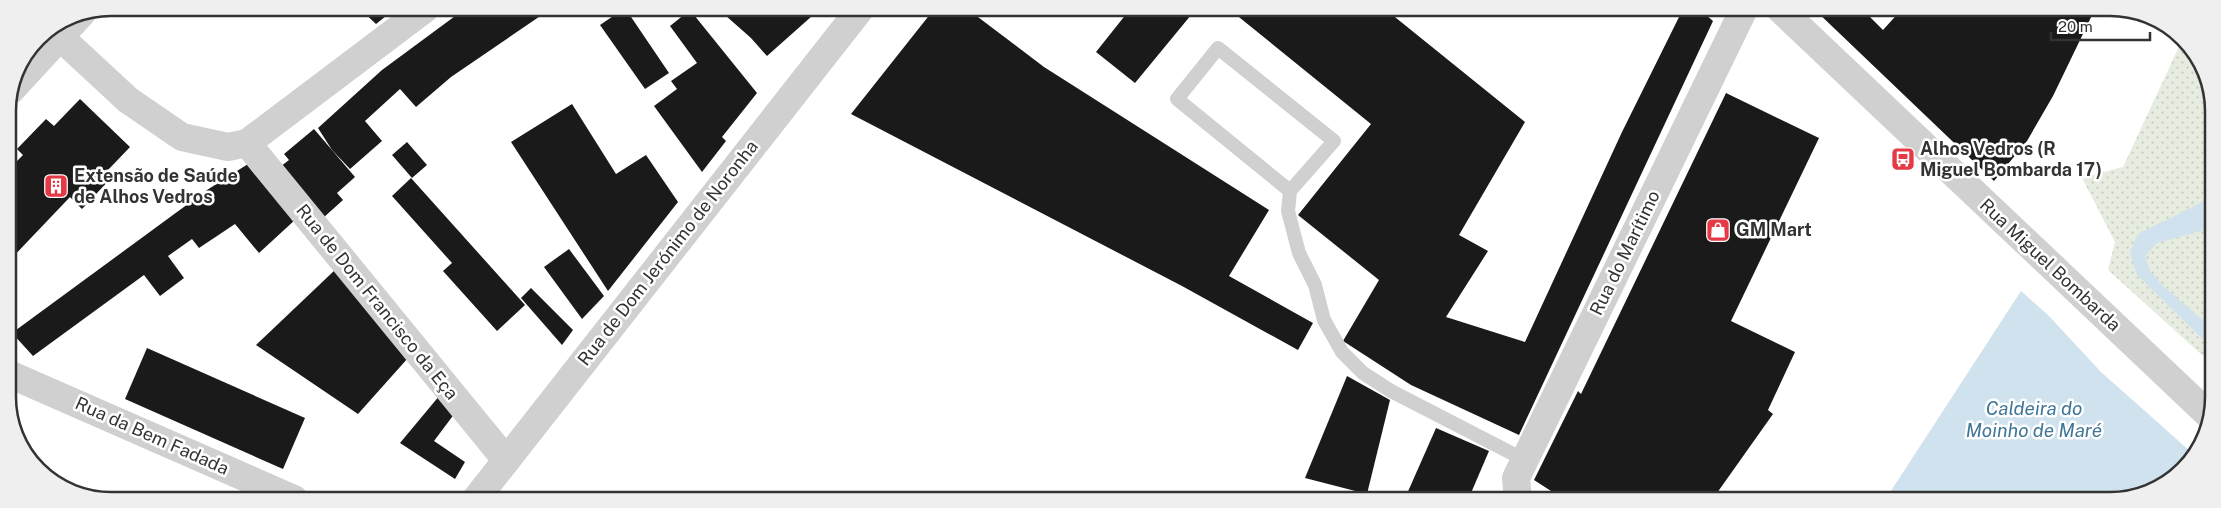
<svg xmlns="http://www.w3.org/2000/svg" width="2221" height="508" font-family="'Public Sans',sans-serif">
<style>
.park{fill:url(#park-dots)}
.water{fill:#cfe2ee}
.building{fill:#1a1a1a}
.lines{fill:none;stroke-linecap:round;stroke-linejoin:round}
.lane{stroke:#d0d0d0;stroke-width:14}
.street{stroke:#d0d0d0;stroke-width:28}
.labels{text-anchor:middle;stroke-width:5;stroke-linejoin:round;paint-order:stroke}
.poi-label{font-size:18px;font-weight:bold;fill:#333;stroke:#fff;text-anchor:start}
.street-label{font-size:18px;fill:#333;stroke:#fff}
.water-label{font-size:19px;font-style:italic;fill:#3f7597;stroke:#fff}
.rim{fill:none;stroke:#333;stroke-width:2.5}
</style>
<defs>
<pattern id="park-dots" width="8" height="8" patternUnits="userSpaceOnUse" patternTransform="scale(1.25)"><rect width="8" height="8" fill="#e6ecdf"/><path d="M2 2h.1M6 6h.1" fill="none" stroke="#c6cbc0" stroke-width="1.8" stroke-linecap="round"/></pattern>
</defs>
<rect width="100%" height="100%" fill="#fff"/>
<polygon class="park" points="2183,38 2211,91 2212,364 2108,270 2115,242 2082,178 2123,167"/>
<g class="water">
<polygon points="2211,198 2211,228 2157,243 2145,256 2150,271 2164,287 2212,328 2212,348 2137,275 2130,252 2138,234"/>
<polygon points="2021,291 2049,316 2101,372 2191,452 2178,475 2116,500 1885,500"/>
</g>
<g class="building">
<polygon points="359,8 396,8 376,24"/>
<polygon points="466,8 552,8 451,77 416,107 400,89 365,121 382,141 350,169 332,150 318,128 382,70"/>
<polygon points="625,8 669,73 645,89 600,25"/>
<polygon points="717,8 755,8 762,16 770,8 821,8 767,56 751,38"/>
<polygon points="935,8 966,8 1044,67 1269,210 1229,276 1313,323 1298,350 1182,286 851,114"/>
<polygon points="1131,8 1196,9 1135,83 1096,52"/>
<polygon points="1229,9 1385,9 1525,122 1459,235 1488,251 1446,317 1525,342 1622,132 1683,9 1699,9 1713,21 1519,435 1411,385 1343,341 1379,280 1298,215 1371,124"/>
<polygon points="1814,9 1862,9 1883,30 1902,9 2095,9 2053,96 2027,141 1994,181"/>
<polygon points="690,10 757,93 722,137 726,141 702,172 654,106 677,89 671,81 697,63 670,26"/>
<polygon points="1726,93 1819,138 1731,321 1795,352 1768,410 1773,414 1712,500 1565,500 1534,480 1578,391 1581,394"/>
<polygon points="80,99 130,147 108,170 113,176 82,209 70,197 9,261 8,170 23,155 17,149 46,119 54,126"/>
<polygon points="572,104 616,174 646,155 678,202 608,291 511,142"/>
<polygon points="314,129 355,177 337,193 343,200 323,218 280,167 289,160 284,154"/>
<polygon points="407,142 427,165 412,178 392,155"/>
<polygon points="248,164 296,219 259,253 235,224 199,248 192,239 168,256 184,278 160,296 144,275 33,356 12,333 207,190"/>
<polygon points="411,178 525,305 497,331 443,271 452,263 392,196"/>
<polygon points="569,249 604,296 582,319 544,267"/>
<polygon points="336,269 408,358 358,414 256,345"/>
<polygon points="531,288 573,330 562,345 521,298"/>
<polygon points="147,348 305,418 283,469 125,399"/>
<polygon points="1347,376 1390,400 1367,494 1305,478"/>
<polygon points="440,395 455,413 434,441 465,462 455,479 400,443"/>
<polygon points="1436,428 1489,451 1468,500 1419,500 1406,496"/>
</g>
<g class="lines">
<polyline class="lane" points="1290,191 1177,99 1218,48 1334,141 1290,191 1288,211 1299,253 1315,285 1324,320 1342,352 1363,373 1391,391 1525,460"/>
<g class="street">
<polyline points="1780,9 2211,417"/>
<polyline points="60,37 128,100 182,137 228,147 247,143 426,8"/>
<polyline points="11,90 82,13"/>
<polyline points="247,143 506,460"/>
<polyline points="9,374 294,499"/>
<polyline points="476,499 861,8"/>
<polyline points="1518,500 1516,478 1744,9"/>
</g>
</g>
<defs>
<g id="bus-square" transform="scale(1.25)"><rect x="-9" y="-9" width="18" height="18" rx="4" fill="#e63946" stroke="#fff"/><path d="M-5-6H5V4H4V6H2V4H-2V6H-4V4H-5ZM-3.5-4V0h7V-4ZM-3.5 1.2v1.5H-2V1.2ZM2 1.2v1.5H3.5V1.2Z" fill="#fff"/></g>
<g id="building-square" transform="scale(1.25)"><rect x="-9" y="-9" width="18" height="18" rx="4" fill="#e63946" stroke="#fff"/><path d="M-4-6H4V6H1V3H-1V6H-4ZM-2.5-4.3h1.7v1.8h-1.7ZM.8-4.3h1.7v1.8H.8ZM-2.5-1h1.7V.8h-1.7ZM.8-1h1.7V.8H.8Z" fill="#fff"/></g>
<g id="shop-square" transform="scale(1.25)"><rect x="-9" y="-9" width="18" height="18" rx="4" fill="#e63946" stroke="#fff"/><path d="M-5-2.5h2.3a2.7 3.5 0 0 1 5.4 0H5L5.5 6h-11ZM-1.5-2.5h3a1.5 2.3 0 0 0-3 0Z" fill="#fff"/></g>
</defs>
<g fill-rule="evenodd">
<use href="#bus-square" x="1903" y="159"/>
<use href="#building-square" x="56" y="186"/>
<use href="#shop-square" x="1718" y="230"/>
</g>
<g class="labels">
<g class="poi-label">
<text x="1920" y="155">Alhos Vedros (R<tspan x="1920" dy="21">Miguel Bombarda 17)</tspan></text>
<text x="74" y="182">Extensão de Saúde<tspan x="74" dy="21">de Alhos Vedros</tspan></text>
<text x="1736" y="236">GM Mart</text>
</g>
<g class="street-label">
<text transform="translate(668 253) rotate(-52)" y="6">Rua de Dom Jerónimo de Noronha</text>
<text transform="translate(1625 253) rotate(-64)" y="6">Rua do Marítimo</text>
<text transform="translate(2050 265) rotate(43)" y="6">Rua Miguel Bombarda</text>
<text transform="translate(377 302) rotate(51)" y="6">Rua de Dom Francisco da Eça</text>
<text transform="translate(152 436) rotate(24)" y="6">Rua da Bem Fadada</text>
</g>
<g class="water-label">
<text x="2034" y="415">Caldeira do<tspan x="2034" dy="22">Moinho de Maré</tspan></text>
</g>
</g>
<path d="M0 0H2221V508H0ZM111 16H2110A95 95 0 0 1 2205 111V397A95 95 0 0 1 2110 492H111A95 95 0 0 1 16 397V111A95 95 0 0 1 111 16Z" fill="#efefef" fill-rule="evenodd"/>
<path class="rim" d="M111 16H2110A95 95 0 0 1 2205 111V397A95 95 0 0 1 2110 492H111A95 95 0 0 1 16 397V111A95 95 0 0 1 111 16Z"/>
<path d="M2051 32v8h99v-8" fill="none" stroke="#333333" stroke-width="2.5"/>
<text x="2058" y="32" font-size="15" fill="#333333" stroke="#ffffff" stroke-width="4" paint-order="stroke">20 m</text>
</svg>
